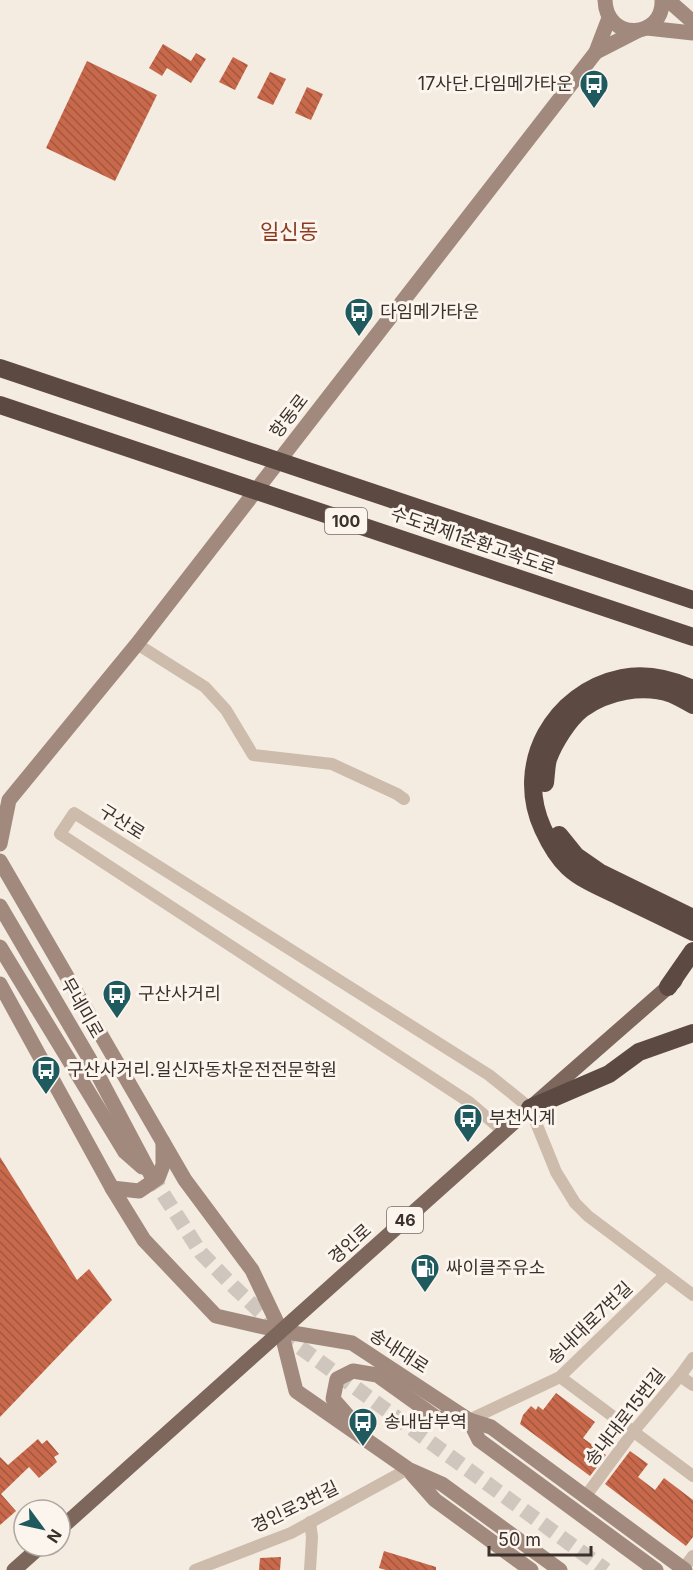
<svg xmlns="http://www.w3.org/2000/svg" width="693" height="1570" font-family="Inter,'Noto Sans KR',sans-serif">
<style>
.building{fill:url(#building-back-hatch)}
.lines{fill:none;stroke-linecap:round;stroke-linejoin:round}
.secondary-tunnel{stroke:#cfc6bd;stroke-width:15;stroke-dasharray:15 8;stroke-linecap:butt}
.street{stroke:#cdbbac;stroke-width:12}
.secondary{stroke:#a18a7d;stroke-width:15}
.primary{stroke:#7d675c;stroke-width:15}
.highway{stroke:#5c4a42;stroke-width:18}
.highway-bridge{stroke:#5c4a42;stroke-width:18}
.labels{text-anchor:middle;stroke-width:6;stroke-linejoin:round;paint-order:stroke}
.shield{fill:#fbf5ee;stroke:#756b66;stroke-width:1.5}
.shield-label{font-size:16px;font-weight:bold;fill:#3b302b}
.poi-label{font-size:18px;fill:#3b302b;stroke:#fbf5ee;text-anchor:start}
.street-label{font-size:18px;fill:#3b302b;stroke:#fbf5ee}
.quarter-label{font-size:21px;fill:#8c3b22;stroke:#fbf5ee}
</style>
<defs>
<pattern id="building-back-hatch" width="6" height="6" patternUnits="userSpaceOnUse" patternTransform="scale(1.5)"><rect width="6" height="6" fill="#c8694b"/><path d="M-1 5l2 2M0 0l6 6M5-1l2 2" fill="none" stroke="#a4573f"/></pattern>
</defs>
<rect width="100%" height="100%" fill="#f4ebe1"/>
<g class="building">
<polygon points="163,44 191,61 196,53 206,59 191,83 167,68 162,76 149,68"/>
<polygon points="233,57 248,65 235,90 219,82"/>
<polygon points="87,61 157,95 115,181 46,148"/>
<polygon points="270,72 286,79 273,105 257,98"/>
<polygon points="307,87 323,94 311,120 295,113"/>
<polygon points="0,1157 77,1280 89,1269 112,1300 0,1417"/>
<polygon points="556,1393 595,1422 583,1438 606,1455 590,1476 520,1424 523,1415 531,1406 536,1410 538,1406 543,1410"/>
<polygon points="38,1439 42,1444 47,1440 59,1454 54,1457 57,1462 39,1478 29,1467 1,1494 16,1511 0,1525 0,1457 8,1465"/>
<polygon points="630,1451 648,1464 638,1477 655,1490 664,1478 693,1500 693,1537 686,1546 605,1484"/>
<polygon points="384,1551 436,1567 436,1570 386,1570 379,1568"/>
<polygon points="281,1557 280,1570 259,1570 260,1558"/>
</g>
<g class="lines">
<polyline class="secondary-tunnel" points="151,1175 201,1253 233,1286 290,1340 606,1570"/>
<g class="street">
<polyline points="137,644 205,687 226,710 253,755 332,764 397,794 404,799"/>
<polyline points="504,1132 469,1102 60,834 74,813 489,1075 530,1108 556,1172 575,1203 588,1216 693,1295"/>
<polyline points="680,1376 693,1385"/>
<polyline points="560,1377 693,1476"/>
<polyline points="469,1420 560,1377 665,1275"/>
<polyline points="585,1497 633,1432 680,1376 693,1358"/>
<polyline points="310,1522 312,1537 310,1570"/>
<polyline points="683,1569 693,1556"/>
<polyline points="195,1570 291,1533 408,1469"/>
</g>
<g class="secondary">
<path d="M605,0c1,42 59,39 57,0"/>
<polyline points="668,0 693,22"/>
<polyline points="647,28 693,33"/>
<polyline points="596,52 637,31"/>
<polyline points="0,844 9,800 137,644 596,52 609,18"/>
<polyline points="0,861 185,1180 252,1270 281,1331 296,1391 408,1469 442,1484 560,1570"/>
<polyline points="0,906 89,1058 151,1175"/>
<polyline points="0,947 125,1152 142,1167"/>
<polyline points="0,984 112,1188 144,1240 216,1316 281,1331 352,1343 469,1420 491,1427 685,1570"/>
<polyline points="112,1188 139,1191 158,1178 163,1165 163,1142"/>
<polyline points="469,1420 479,1440 656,1570"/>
<polyline points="358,1424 348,1416 333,1399 337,1379 353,1371 377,1375 437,1418 466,1420"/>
<polyline points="412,1474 435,1500 531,1570"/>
</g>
<g class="primary">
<polyline points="60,1529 530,1108 675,981"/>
<polyline points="14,1570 41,1546"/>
</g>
<g class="highway">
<path d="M693,689c-22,-10 -47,-16 -71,-11 -68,14 -109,86 -79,151 6,13 14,28 25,38 14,13 34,21 51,29 25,12 49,24 74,36"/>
<path d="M545,783c1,-8 1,-16 3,-24 6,-16 20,-39 34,-50 25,-18 61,-25 90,-15 7,3 14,7 21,11"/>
<polyline points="559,835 576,856 599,872 693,918"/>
<polyline points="668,987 693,951"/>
<polyline points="530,1108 609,1074 639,1052 693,1033"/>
</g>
<g class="highway-bridge">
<polyline points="0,368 693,600"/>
<polyline points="0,405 693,637"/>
</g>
</g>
<defs>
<g id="bus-pin" transform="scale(1.5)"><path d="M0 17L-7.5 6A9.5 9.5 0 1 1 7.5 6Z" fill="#1f5a5e" stroke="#fbf5ee"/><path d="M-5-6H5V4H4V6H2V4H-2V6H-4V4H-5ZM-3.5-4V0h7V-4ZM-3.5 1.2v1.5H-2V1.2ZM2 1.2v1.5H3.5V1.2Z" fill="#fff"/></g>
<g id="fuel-pin" transform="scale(1.5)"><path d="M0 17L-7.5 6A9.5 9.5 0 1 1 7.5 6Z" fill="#1f5a5e" stroke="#fbf5ee"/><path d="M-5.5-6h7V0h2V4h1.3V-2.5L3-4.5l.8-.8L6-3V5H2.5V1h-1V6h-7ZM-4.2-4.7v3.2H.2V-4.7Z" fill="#fff"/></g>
</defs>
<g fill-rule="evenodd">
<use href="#bus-pin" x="594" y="84"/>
<use href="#bus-pin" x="359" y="312"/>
<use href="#bus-pin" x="117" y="994"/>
<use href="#bus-pin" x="46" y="1070"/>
<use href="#bus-pin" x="468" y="1118"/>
<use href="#fuel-pin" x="425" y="1268"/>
<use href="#bus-pin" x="363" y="1422"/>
</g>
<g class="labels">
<g class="shield">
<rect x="325" y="508" width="42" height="26" rx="4.5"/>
<rect x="387" y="1207" width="36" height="26" rx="4.5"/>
</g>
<g class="shield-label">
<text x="346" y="527">100</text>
<text x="405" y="1226">46</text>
</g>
<g class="poi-label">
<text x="573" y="90" text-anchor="end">17사단.다임메가타운</text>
<text x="380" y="318">다임메가타운</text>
<text x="138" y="1000">구산사거리</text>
<text x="67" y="1076">구산사거리.일신자동차운전전문학원</text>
<text x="489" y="1124">부천시계</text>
<text x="446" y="1274">싸이클주유소</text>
<text x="384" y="1428">송내남부역</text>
</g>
<g class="street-label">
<text transform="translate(289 416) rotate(-52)" y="6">항동로</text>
<text transform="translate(473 541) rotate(19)" y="6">수도권제1순환고속도로</text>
<text transform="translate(122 822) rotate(32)" y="6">구산로</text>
<text transform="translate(82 1008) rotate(60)" y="6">무네미로</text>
<text transform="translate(350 1244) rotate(-42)" y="6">경인로</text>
<text transform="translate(590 1323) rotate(-44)" y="6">송내대로7번길</text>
<text transform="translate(399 1351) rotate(33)" y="6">송내대로</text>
<text transform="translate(625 1417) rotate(-52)" y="6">송내대로15번길</text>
<text transform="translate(295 1507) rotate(-26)" y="6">경인로3번길</text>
</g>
<g class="quarter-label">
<text x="289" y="239">일신동</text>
</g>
</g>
<g transform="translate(42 1528) rotate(123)"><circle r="28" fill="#fbf5ee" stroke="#aea6a0" stroke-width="1.5"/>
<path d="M0-4.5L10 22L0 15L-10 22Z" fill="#1f5a5e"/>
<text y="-9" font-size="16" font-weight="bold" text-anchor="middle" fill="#3b302b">N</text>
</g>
<path d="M489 1546v9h102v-9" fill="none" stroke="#3b302b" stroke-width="3"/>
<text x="498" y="1546" font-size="18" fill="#3b302b" stroke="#fbf5ee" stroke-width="4.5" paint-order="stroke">50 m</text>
</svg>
